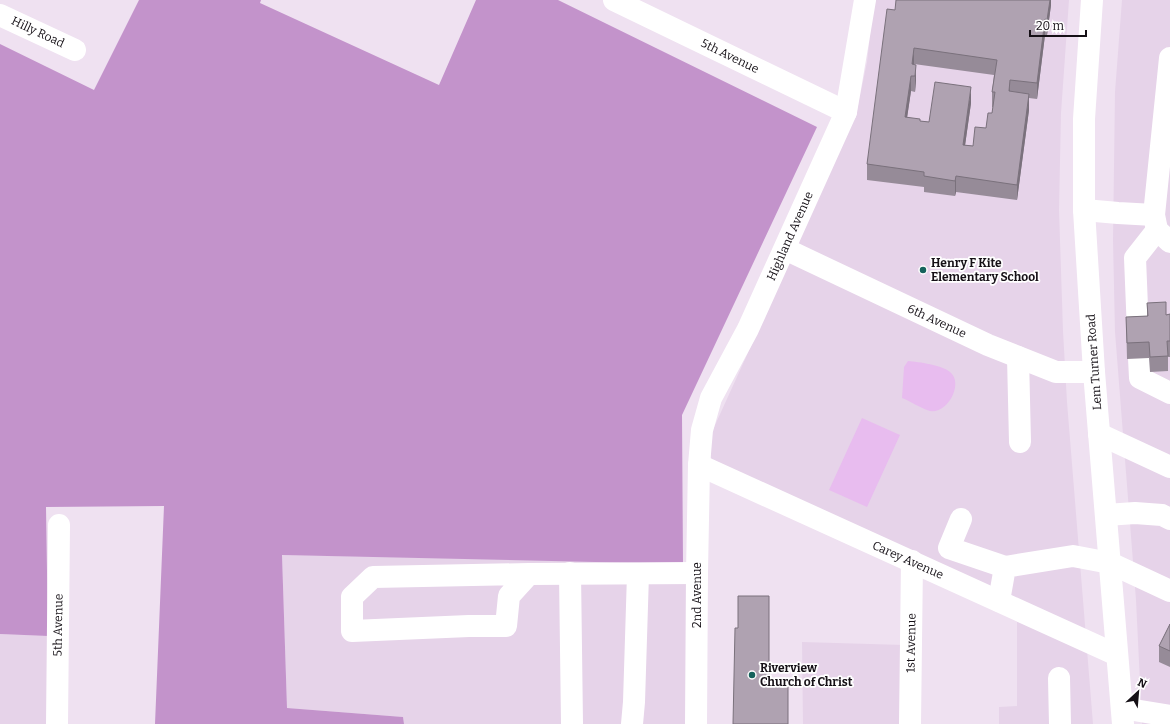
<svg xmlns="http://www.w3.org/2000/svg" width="1170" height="724" font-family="Bitter,serif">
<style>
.built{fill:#e6d3e9}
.green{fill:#e8bcef}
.forest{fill:#c393cb}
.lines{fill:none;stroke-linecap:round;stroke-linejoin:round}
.minor{stroke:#fff;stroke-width:22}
.major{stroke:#fff;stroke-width:22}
.wall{fill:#968b98;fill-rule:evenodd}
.shaded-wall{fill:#7a717c}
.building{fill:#afa2b1;stroke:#7a717c;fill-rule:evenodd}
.poi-dot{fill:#15625c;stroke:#fff;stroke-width:1.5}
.labels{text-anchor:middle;stroke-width:3.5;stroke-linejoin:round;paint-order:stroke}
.street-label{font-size:12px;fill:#151016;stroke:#fff}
.poi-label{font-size:12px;font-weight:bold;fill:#151016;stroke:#fff;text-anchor:start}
</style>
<rect width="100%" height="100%" fill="#efe1f1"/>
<g class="built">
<polygon points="874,0 1069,0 1061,113 1059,210 1063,331 1067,402 1093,724 999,724 999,707 1017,706 1017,602 711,464 711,434 856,115 867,62"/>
<polygon points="1122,0 1170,0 1170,724 1142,724 1136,600 1115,332 1113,240 1115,92"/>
<polygon points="282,555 708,563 704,724 404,724 403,717 287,708"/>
<polygon points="0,634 48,636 47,724 0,724"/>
<polygon points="802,642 904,645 904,724 803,724"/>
</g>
<g class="green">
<path d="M908,361c11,1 34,4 42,11 14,11 -2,42 -20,39 -8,-2 -20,-10 -28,-13l2,-31z"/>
<polygon points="862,418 900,435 867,507 829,490"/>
</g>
<polygon class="forest" points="139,0 261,0 260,3 439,85 476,0 558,0 817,127 682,415 683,564 282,555 287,708 403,717 404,724 155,724 164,506 46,507 48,636 0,634 0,44 94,90"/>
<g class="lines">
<g class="minor">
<polyline points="614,0 846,112"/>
<polyline points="0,15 75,50"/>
<polyline points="1170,58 1154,215 1157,230 1170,242"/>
<polyline points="1084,210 1118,213 1154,215"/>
<polyline points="785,249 988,345 1056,372 1094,372"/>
<polyline points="1138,332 1135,258 1157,230"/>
<polyline points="1018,357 1020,442"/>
<polyline points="1139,358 1140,378 1170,393"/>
<polyline points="1099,434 1170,467"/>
<polyline points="699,465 1117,655"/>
<polyline points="1106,515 1135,513 1162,515 1170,519"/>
<polyline points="961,519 949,548 1005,567"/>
<polyline points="570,573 572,724"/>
<polyline points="529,574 373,577 352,597 352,631 469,626 506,626 509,596 529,574 697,573"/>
<polyline points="999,601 1005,567 1073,556 1110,563 1170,591"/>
<polyline points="1059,678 1060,724"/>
<polyline points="1122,708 1170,716"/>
<polyline points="57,724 59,525"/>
<polyline points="632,724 634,702 638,574"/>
<polyline points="696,724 697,573 699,465 702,430 711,398 748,329 846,112 865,0"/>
<polyline points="910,724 912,561"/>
</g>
<polyline class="major" points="1092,0 1084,119 1084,210 1094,372 1123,724"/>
</g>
<g class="wall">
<path d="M1051,0v5l-4,30h-2l-8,64 -8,-1v12l-12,90 -61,-8 -1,4 -31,-4v-5l-57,-7v-16l28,-154zM914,64l80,11 -2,17v15h1l-1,6 -6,15 -13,18 -8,-1 6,-42 -42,19 -9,-1 -13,-4 4,-26 4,1 1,-12z"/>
<polygon points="1147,303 1166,315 1170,314 1170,357 1168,357 1168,371 1150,372 1149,358 1127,359 1126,317 1147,316"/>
<polygon points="1170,624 1170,667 1159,662 1159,646"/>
</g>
<g class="shaded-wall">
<polygon points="1050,0 1051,0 1051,5 1047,35 1047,20"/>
<polygon points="1045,19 1045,35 1037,99 1037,83"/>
<polygon points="914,48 914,64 912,76 912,64"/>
<polygon points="916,65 916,80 915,92 915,76"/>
<polygon points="911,76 911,91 905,132 905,117"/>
<polygon points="1010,80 1010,95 1009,91"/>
<polygon points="971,87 971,103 963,160 963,145"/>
<polygon points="1029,94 1029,110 1017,200 1017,185"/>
<polygon points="956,176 956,192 955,196 955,181"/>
</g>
<g class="building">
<path d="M896,0h154l-3,20 -2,-1 -8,64 -27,-3 -1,11 20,3 -12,91 -61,-9 -1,5 -31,-5v-4l-57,-8 20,-155 8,1zM914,48l83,12 -5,32h3l-3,21h-4l-2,15 -11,-1 -2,19 -10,-1 8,-58 -36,-5 -6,40 -9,-1v-2l-15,-2 6,-41h4l1,-11 -4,-1z"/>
<polygon points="1166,302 1166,315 1170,314 1170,341 1167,341 1168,356 1150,357 1149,342 1127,343 1126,317 1148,316 1147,303"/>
<polygon points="738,596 769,596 769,682 788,682 788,724 733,724 735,628 738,628"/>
<polygon points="1170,624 1170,651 1159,646"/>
</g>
<g class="poi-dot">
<circle cx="923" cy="270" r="4"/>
<circle cx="752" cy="675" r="4"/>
</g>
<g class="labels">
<g class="street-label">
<text transform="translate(38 32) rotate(25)" y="4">Hilly Road</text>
<text transform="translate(730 56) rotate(26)" y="4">5th Avenue</text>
<text transform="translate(790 236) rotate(-66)" y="4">Highland Avenue</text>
<text transform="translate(937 321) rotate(25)" y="4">6th Avenue</text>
<text transform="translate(1094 362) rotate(-94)" y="4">Lem Turner Road</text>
<text transform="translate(908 560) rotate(24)" y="4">Carey Avenue</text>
<text transform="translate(697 595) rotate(-90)" y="4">2nd Avenue</text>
<text transform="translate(58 625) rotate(-89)" y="4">5th Avenue</text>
<text transform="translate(911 643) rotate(-89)" y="4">1st Avenue</text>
</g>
<g class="poi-label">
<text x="931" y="267">Henry F Kite<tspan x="931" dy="14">Elementary School</tspan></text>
<text x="760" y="672">Riverview<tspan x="760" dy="14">Church of Christ</tspan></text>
</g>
</g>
<g transform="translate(1138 692) rotate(26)" stroke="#ffffff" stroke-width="3" paint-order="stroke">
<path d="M0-3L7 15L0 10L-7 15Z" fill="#151016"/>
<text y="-6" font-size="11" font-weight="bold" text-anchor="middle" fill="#151016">N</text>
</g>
<path d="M1030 30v6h56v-6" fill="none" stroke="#151016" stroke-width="2"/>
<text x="1036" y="30" font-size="12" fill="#151016" stroke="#ffffff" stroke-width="3" paint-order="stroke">20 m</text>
</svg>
